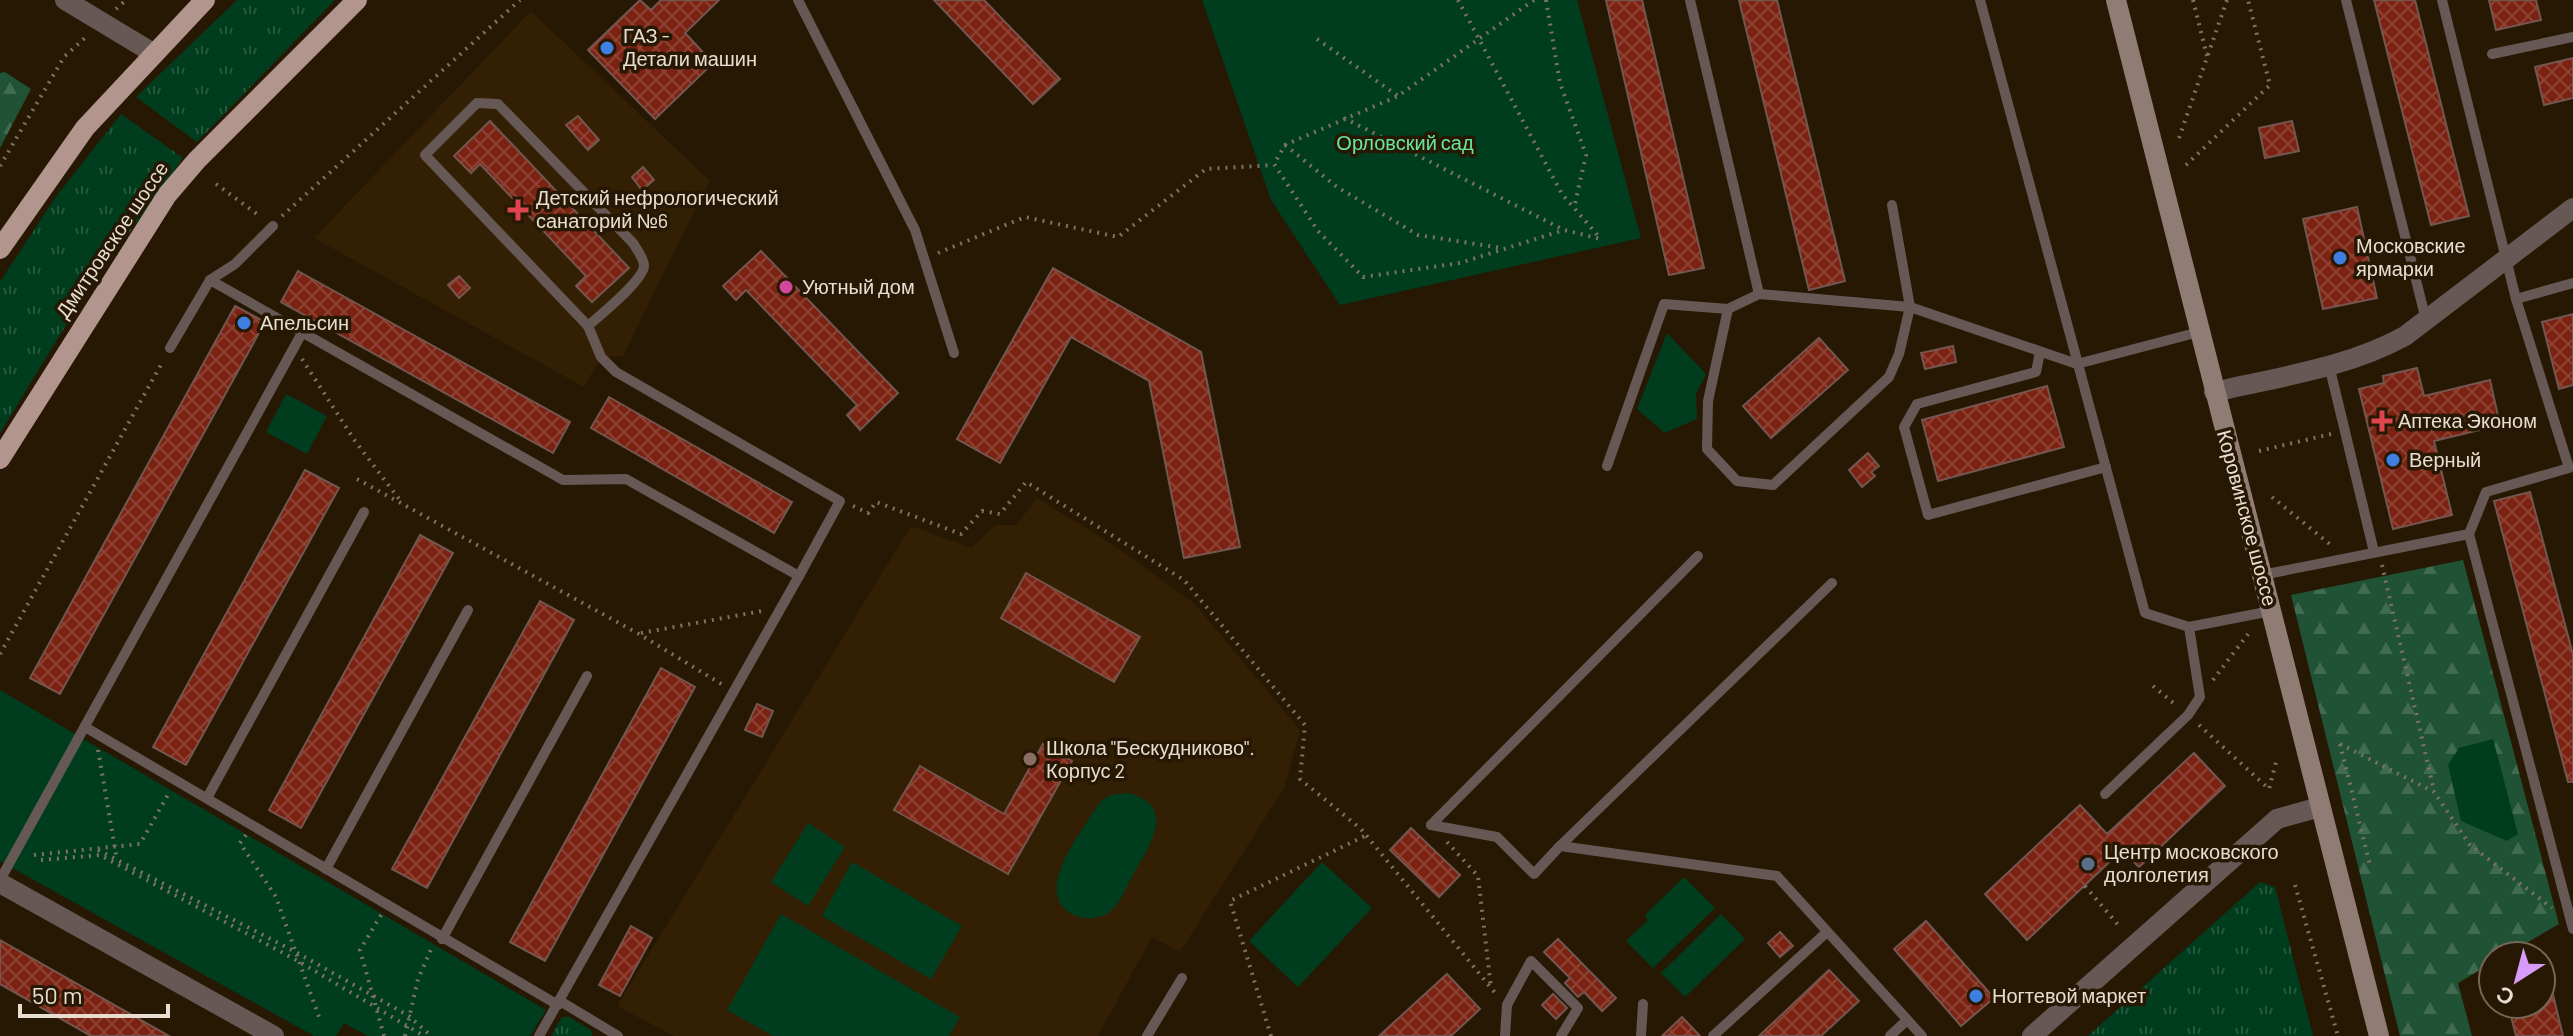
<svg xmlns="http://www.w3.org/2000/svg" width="2573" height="1036" font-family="Barlow,sans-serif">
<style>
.built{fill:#331f04}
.grass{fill:url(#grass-tufts)}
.forest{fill:url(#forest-firs)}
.park{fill:#003d1f}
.building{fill:url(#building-cross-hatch);stroke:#745650;stroke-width:2}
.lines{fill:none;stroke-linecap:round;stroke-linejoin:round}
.path{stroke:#7f7261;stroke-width:4;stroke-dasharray:2 6;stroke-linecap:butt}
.service{stroke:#665855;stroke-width:10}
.minor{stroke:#665855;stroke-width:20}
.tertiary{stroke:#665855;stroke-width:20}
.secondary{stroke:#907b75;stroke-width:20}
.primary{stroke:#b2968e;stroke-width:20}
.shop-dot{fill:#3f7fe0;stroke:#271804;stroke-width:3}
.health-dot{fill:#e0444e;stroke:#271804;stroke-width:3}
.hotel-dot{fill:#d1479c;stroke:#271804;stroke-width:3}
.education-dot{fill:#8d6e63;stroke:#271804;stroke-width:3}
.service-dot{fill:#5c6f8a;stroke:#271804;stroke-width:3}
.labels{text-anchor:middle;stroke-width:7;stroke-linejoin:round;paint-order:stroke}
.poi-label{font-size:20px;fill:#e7ddd0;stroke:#271804;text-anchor:start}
.park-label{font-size:20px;fill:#69e89d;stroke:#271804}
.street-label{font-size:20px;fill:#e7ddd0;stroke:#271804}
</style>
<defs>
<pattern id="grass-tufts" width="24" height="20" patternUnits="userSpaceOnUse" patternTransform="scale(2)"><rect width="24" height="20" fill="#003d1f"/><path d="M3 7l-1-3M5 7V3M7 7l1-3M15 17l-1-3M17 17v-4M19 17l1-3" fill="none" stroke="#25593e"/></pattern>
<pattern id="forest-firs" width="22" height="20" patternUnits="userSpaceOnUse" patternTransform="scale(2)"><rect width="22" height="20" fill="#205335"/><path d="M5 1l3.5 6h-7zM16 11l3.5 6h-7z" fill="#406b51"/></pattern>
<pattern id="building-cross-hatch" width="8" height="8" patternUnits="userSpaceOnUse" patternTransform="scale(2)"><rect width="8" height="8" fill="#7b2212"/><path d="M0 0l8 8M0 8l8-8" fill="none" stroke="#8e4233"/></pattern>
</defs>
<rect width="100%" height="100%" fill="#271804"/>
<g class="built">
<polygon points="531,11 710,181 623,356 601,357 584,387 314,238"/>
<polygon points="1037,498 1112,544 1194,603 1300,730 1284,788 1180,952 1152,937 1098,1036 674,1036 617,1006 911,526 972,548 995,525 1016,525"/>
</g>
<g class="grass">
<polygon points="237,0 335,0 197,142 136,97"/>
<polygon points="121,114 183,158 80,302 0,433 0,282 55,198"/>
<polygon points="2260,882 2275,887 2313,1036 2088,1036"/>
<polygon points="562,1017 569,1017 591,1030 592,1036 551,1036"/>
</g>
<g class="forest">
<polygon points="5,72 31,89 0,148 0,73"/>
<polygon points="2463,560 2559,924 2504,956 2493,956 2493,962 2458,983 2472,1036 2400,1036 2291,595"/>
</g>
<g class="park">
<polygon points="1202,0 1577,0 1641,238 1340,305 1271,200"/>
<polygon points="1667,333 1706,374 1696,394 1697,419 1665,433 1637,409"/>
<polygon points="286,394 327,416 307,454 266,432"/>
<polygon points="0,690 546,1010 530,1036 368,1036 344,1023 336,1036 314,1036 0,861"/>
<polygon points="2493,739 2518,834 2507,841 2461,821 2448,765 2459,748"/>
<path d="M1128,793c52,13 19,56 4,84 -7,12 -13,29 -24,36 -11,7 -25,7 -36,1 -41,-23 12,-85 28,-112l10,-7z"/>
<polygon points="808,823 845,847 808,906 771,882"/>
<polygon points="852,862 962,926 931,979 822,916"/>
<polygon points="1322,862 1372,908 1298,987 1249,941"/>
<polygon points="1684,877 1715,908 1653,968 1626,941 1648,920 1645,915"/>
<polygon points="781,914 960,1017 949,1036 773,1036 727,1010"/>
<polygon points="1721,914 1745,939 1685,997 1661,973"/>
</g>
<g class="building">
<polygon points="640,0 651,10 661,0 719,0 685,33 713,63 655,119 588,50"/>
<polygon points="934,0 984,0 1060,79 1033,104"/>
<polygon points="1606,0 1642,0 1704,268 1669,275"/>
<polygon points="1739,0 1777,0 1845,281 1809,290"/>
<polygon points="2374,0 2415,0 2469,216 2431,225"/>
<polygon points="2489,0 2536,0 2541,20 2496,30"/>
<polygon points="2573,58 2573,98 2544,105 2535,67"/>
<polygon points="578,116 599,140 588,150 566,125"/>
<polygon points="490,121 629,268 592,302 576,286 586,276 480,164 471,173 454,156"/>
<polygon points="2292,121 2299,151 2265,158 2259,128"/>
<polygon points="643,167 654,180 642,190 632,177"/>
<polygon points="2357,207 2377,298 2323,309 2303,219"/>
<polygon points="761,251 898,393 860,430 847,415 857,405 746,290 736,300 723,286"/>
<polygon points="1053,268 1201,352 1240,547 1184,558 1149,381 1071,337 1000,463 957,439"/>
<polygon points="298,271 570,422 553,453 281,302"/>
<polygon points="459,276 470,288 459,298 448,285"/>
<polygon points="235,306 265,322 60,694 30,678"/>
<polygon points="2573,314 2573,385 2559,389 2542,322"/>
<polygon points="1819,338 1848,370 1771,438 1743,406"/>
<polygon points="1953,346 1956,362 1925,369 1921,353"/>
<polygon points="2417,368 2424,396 2490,380 2500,425 2434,441 2452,515 2393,529 2359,389 2384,383 2383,376"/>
<polygon points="2047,386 2064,447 1938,481 1922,420"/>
<polygon points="609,397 792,502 774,533 591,428"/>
<polygon points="1868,453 1879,466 1871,472 1875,476 1862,487 1849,470"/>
<polygon points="305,470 339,488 186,765 153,747"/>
<polygon points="2530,492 2573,655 2573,782 2568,782 2494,501"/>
<polygon points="420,535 453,553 301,828 269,810"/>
<polygon points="1026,573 1140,637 1114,682 1001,618"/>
<polygon points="540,601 574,620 427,888 392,869"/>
<polygon points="661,668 695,687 545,961 510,942"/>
<polygon points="757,704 773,711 762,737 745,730"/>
<polygon points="1043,744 1072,761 1008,874 894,810 920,766 1004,814"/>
<polygon points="2194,753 2225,786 2139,867 2122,850 2027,940 1985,894 2080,805 2107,834"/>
<polygon points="1411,828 1460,875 1439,897 1390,850"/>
<polygon points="1926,921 1994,998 1961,1026 1894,949"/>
<polygon points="631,926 652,938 620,996 599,985"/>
<polygon points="1780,932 1793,946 1780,957 1768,943"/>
<polygon points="1558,939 1616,998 1602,1011 1584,992 1578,997 1565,983 1570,978 1544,952"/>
<polygon points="0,940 169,1036 91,1036 0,984"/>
<polygon points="1829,970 1859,1001 1821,1036 1759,1036"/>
<polygon points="2547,970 2563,1036 2516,1036 2508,1004 2541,1004 2541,971"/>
<polygon points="1447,974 1480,1009 1451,1036 1379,1036"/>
<polygon points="1553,994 1567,1008 1556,1019 1542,1005"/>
<polygon points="1682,1017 1700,1036 1662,1036"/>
</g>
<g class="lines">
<g class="path">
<polyline points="1458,0 1562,194 1600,238"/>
<polyline points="1534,0 1398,96 1285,145 1274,164 1318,231 1363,277 1460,263 1564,230"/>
<polyline points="1546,0 1560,83 1586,155 1574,208"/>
<polyline points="2193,0 2207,56"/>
<polyline points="116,9 126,0"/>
<polyline points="1317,39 1398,96"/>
<polyline points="1344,118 1564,230 1601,239"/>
<polyline points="2179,138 2227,0"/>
<polyline points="1285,145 1337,187 1418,235 1502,248"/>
<polyline points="2186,165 2270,85 2248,0"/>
<polyline points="0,166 64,57 87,36"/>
<polyline points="216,184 261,217"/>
<polyline points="282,216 520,0"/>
<polyline points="938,253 1025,217 1118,237 1206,169 1273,165"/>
<polyline points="302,359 355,441 402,503"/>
<polyline points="2259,451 2331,434"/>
<polyline points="357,479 639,634 723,685"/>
<polyline points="2272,497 2332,546"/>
<polyline points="853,506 868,513 876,502 961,534 982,511 1000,514 1026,482 1184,580 1305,725 1300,779 1361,829 1496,994"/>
<polyline points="2382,565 2434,791"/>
<polyline points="641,633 762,611"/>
<polyline points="0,654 163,361"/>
<polyline points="2213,680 2248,634"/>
<polyline points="2153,686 2177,706"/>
<polyline points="2199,725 2269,789 2277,758"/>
<polyline points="2340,744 2434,792 2470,845 2552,908"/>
<polyline points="2340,744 2370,865"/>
<polyline points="98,750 117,860"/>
<polyline points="246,835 240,843 276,897 319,1017"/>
<polyline points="1447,842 1478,876 1491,988"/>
<polyline points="98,850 294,951 409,1016 431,1036"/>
<polyline points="34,855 140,844 169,793"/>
<polyline points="41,860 100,855 298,961 424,1036"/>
<polyline points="2295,885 2338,1036"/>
<polyline points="2085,886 2120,927"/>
<polyline points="381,915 360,950 384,1036"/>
<polyline points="405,1036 418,979 432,947"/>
<polyline points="1271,1036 1230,901 1367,835"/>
</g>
<g class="service">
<polyline points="798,0 915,230 954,353"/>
<polyline points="1690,0 1759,294"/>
<polyline points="1980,0 2145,613 2189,627 2271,611"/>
<polyline points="2346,0 2426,320"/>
<polyline points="2442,0 2516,299 2569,468 2486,492 2469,534 2573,929"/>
<polyline points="2492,54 2573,37"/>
<path d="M477,103l21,1 135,139c4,7 11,15 11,23 -1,15 -44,49 -56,60l-163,-171z"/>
<polyline points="210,280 563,480 626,479 799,576 840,501 616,372 601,357 588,326"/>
<polyline points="2516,299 2573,283"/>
<polyline points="1728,309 1708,401 1707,449 1737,481 1773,485 1889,377 1899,354 1910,307 1892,205"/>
<polyline points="170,348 210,280 235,264 273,226"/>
<polyline points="2040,352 2036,372 1917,404 1904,427 1928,515 2106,467"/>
<polyline points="2329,365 2374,552"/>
<polyline points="1607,466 1664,304 1728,309 1759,294 1910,307 2077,364 2199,332"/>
<polyline points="2262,575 2469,534"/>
<polyline points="85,727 558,1005"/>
<polyline points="2105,794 2188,715 2200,697 2189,627"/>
<polyline points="207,798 364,512"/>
<polyline points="1431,825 1497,837 1534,874 1560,846 1777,876 1922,1036"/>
<polyline points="1431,825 1698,556"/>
<polyline points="1560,846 1832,583"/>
<polyline points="326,869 468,610"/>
<polyline points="0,880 302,333"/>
<polyline points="442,939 587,676"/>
<polyline points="560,1001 618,1036"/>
<polyline points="539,1036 799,576"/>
<polyline points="1147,1036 1182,978"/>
<polyline points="1505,1036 1507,1005 1531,961 1578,1008 1561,1036"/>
<polyline points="1641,1036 1643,1004"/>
<polyline points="1713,1036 1827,932"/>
<polyline points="1890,1036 1907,1020"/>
</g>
<g class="minor">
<polyline points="65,0 153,53"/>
<path d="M2214,392c64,-15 133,-24 191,-56l168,-128"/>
<polyline points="2032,1036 2277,819 2320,807"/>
</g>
<polyline class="tertiary" points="0,883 274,1036"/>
<polyline class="secondary" points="2116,0 2379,1036"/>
<g class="primary">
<polyline points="0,249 85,128 205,0"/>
<polyline points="0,459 167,195 197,160 357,0"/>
</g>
</g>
<g class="shop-dot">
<circle cx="607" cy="48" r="8"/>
<circle cx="2340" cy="258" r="8"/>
<circle cx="244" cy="323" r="8"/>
<circle cx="2393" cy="460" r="8"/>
<circle cx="1976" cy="996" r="8"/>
</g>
<g class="health-dot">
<path d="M514 198h8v8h8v8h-8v8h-8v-8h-8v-8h8z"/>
<path d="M2378 409h8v8h8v8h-8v8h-8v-8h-8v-8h8z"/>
</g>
<circle class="hotel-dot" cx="786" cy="287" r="8"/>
<circle class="education-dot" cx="1030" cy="759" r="8"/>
<circle class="service-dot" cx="2088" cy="864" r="8"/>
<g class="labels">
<g class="poi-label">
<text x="623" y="43">ГАЗ -<tspan x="623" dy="23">Детали машин</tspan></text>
<text x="536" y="205">Детский нефрологический<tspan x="536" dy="23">санаторий №6</tspan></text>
<text x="2356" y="253">Московские<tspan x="2356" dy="23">ярмарки</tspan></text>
<text x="802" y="294">Уютный дом</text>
<text x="260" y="330">Апельсин</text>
<text x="2398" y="428">Аптека Эконом</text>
<text x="2409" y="467">Верный</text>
<text x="1046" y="755">Школа "Бескудниково".<tspan x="1046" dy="23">Корпус 2</tspan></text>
<text x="2104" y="859">Центр московского<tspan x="2104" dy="23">долголетия</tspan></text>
<text x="1992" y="1003">Ногтевой маркет</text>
</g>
<g class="park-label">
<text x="1405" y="150">Орловский сад</text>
</g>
<g class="street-label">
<text transform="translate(112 240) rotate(-56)" y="7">Дмитровское шоссе</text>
<text transform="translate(2247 518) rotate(75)" y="7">Коровинское шоссе</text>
</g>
</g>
<g transform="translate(2517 980) rotate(216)"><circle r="38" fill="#271804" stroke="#746756" stroke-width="2"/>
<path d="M0-6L14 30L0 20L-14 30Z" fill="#d79bf9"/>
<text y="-12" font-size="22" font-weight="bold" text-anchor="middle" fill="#e7ddd0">С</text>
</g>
<path d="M20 1004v12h148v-12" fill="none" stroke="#e7ddd0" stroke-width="4"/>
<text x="32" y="1004" font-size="24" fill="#e7ddd0" stroke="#271804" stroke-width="6" paint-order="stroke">50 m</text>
</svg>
